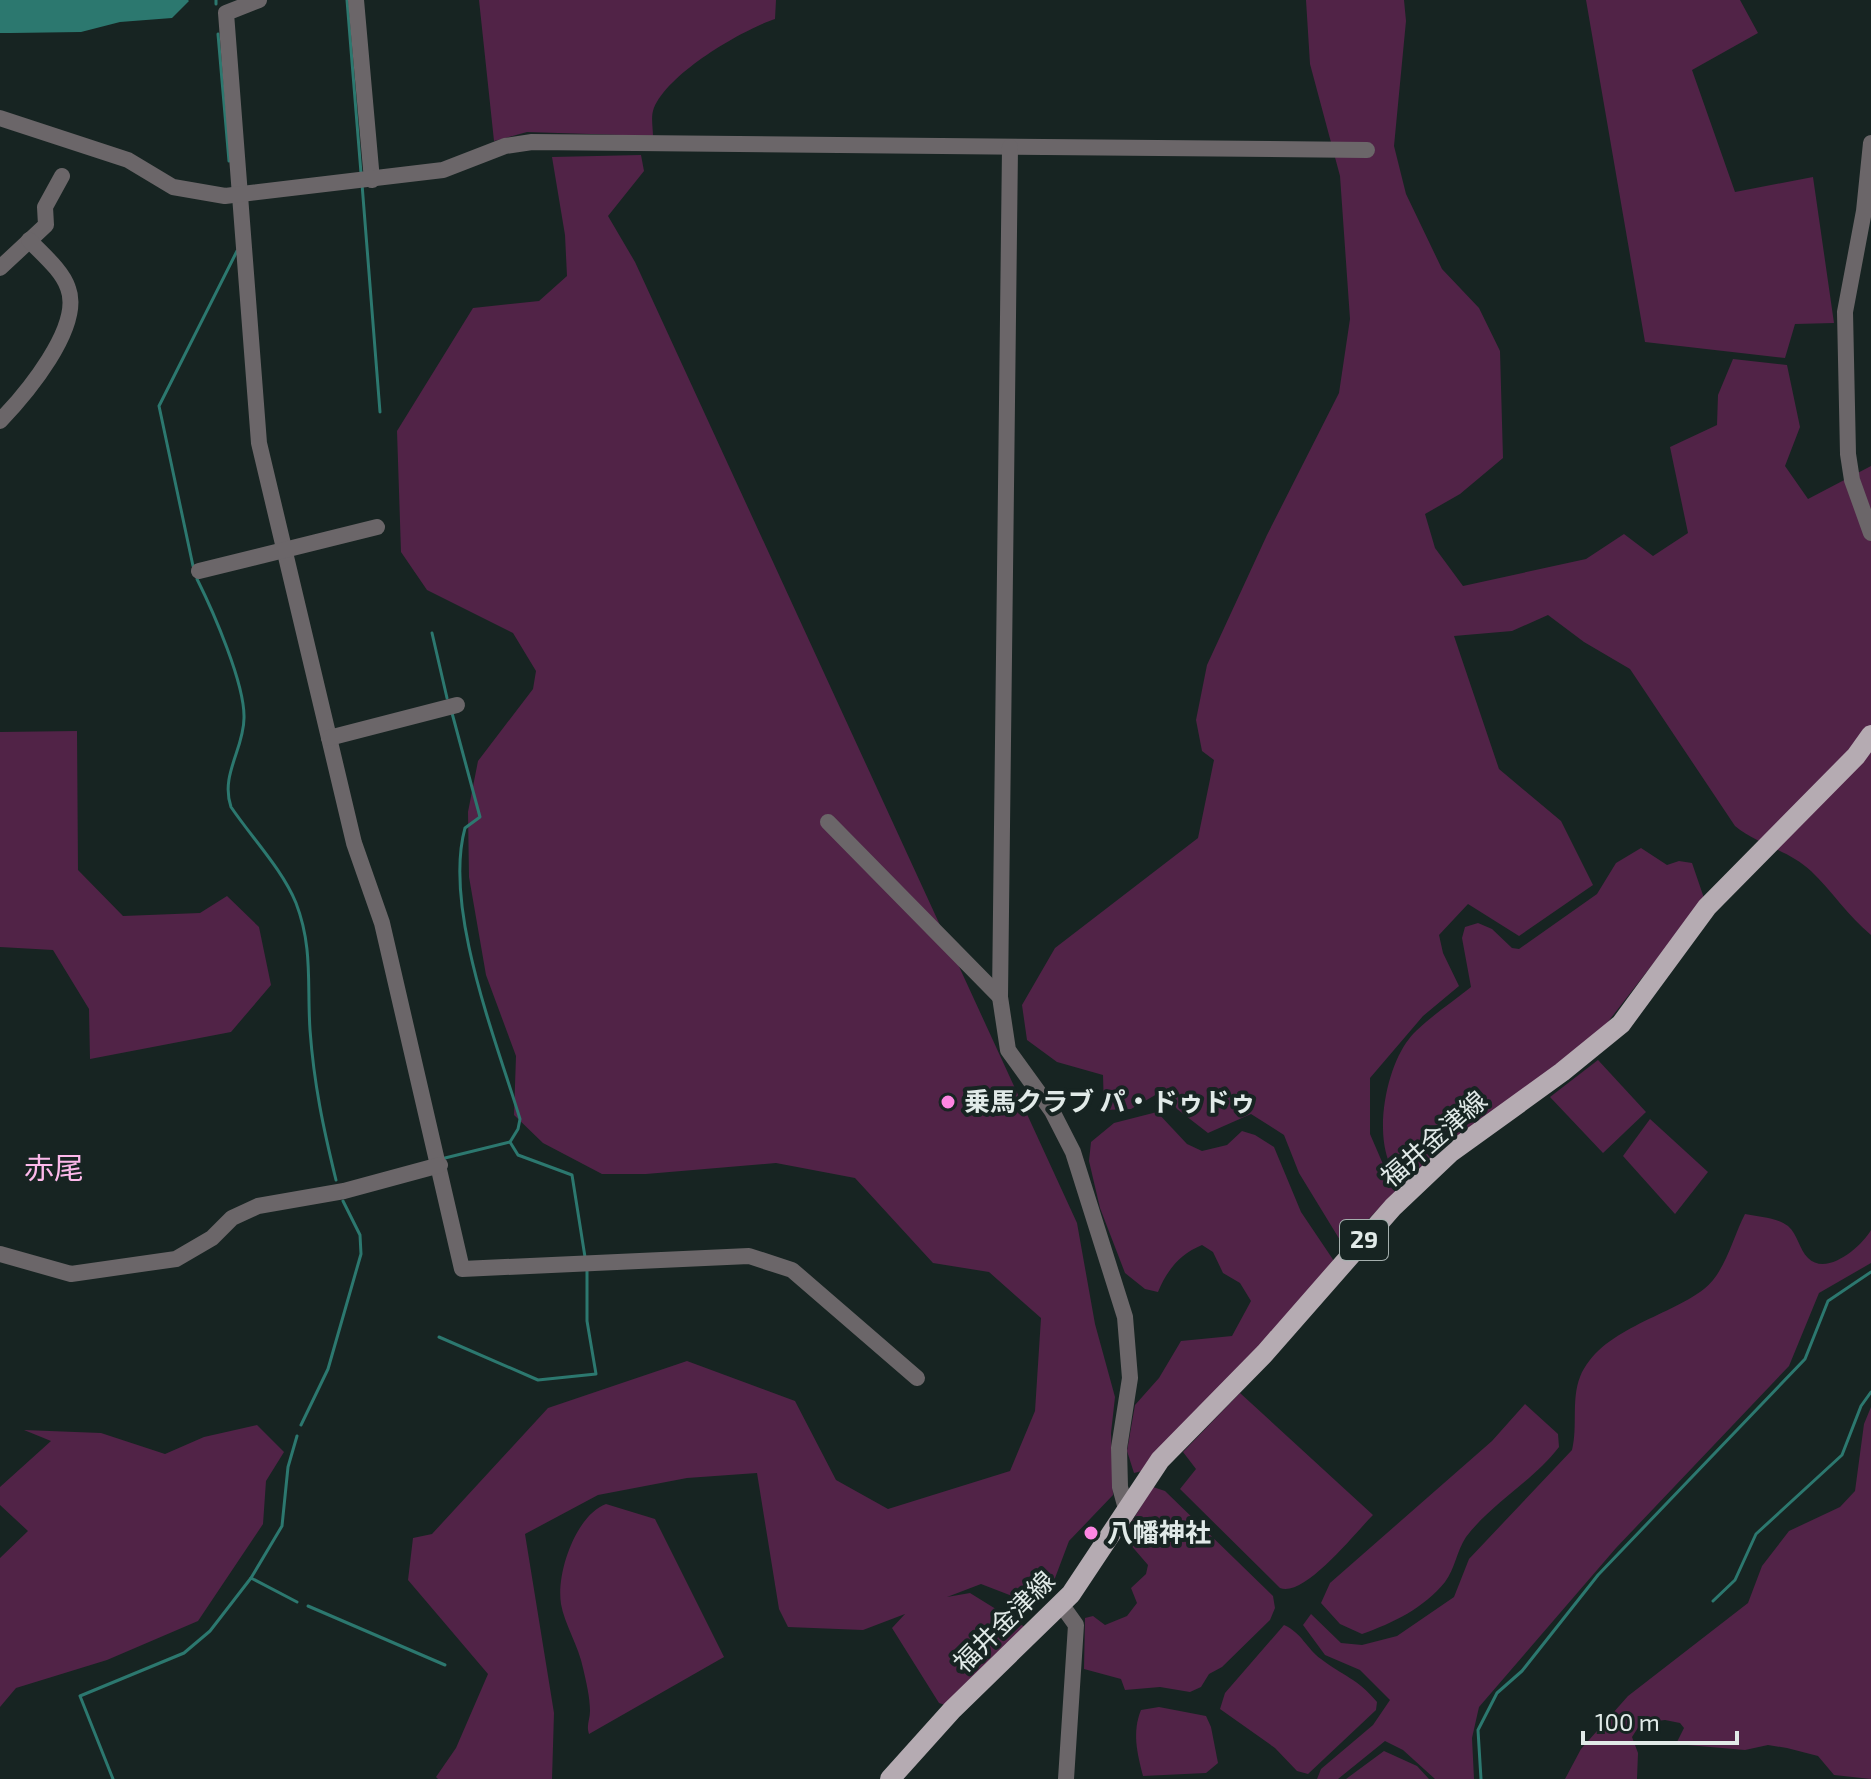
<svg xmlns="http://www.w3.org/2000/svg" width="1871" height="1779" font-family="'Exo 2','Noto Sans JP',sans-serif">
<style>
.green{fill:#512347}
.water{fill:#2c786f}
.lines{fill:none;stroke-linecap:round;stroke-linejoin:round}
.stream{stroke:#2c786f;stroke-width:3}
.minor{stroke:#6b6669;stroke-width:16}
.major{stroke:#b5abb2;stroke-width:20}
.poi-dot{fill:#fd86e2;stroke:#172422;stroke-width:3}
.labels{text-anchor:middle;stroke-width:8;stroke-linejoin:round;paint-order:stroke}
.shield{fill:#172422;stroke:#a4afad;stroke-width:2}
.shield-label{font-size:24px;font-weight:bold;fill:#e1eae8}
.poi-label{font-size:26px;font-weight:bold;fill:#e1eae8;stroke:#172422;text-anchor:start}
.street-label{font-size:26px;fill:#e1eae8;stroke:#172422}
.quarter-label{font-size:30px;fill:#fdb9eb;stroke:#172422}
</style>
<rect width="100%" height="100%" fill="#172422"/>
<g class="green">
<path d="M479,0h297l-1,19c-33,11 -111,56 -122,92 -2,7 0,18 0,25l-126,-4 -33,9z"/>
<path d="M1306,0h98l2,21 -12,125 12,48 36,75 37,39 21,43 3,107 -43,36 -35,20 10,34 28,38 123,-27 38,-25 29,22 35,-23 -18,-86 47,-22 1,-30 15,-36 54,6 13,62 -15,39 23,33 63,-33v469c-23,-19 -39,-44 -60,-64 -22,-21 -53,-26 -76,-45l-105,-157 -46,-27 -36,-27 -36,16 -58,5 45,133 62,52 32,64 -74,51 -51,-32 -29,31 4,18 16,33 -36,30 -53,62v56l25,58 -52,53 -44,-72 -15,-38 -33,-21 -43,19 -31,-24 -13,-19 -33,19 -27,1 -1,-35 -46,-13 -30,-22 -5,-35 33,-57 143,-110 16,-78 -12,-9 -6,-31 11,-55 60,-130 72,-142 11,-74 -10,-143 -30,-112z"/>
<polygon points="1586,0 1740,0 1758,33 1692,70 1735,192 1813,177 1834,323 1795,324 1785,358 1645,342"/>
<polygon points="641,155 644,171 608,216 635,262 1077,1223 1095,1324 1115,1397 1111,1433 1113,1495 1069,1541 1055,1578 1033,1604 981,1584 947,1597 970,1593 1025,1627 945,1705 939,1703 892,1628 905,1614 863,1630 788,1627 779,1609 757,1473 687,1478 598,1495 525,1534 554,1713 552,1779 438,1779 436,1777 456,1748 488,1674 408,1580 413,1538 432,1534 548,1408 687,1361 795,1401 836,1480 888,1509 1010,1471 1035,1411 1041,1318 989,1272 933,1263 855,1178 776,1163 646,1174 602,1174 543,1143 514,1115 516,1056 486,975 469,877 468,812 478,761 533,689 536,671 513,633 427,590 401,552 397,431 473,308 539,301 567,276 565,235 552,157"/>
<polygon points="77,731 78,870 123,916 200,913 227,896 259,927 271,985 231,1032 90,1059 89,1009 53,950 0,947 0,732"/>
<path d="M1641,848l26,17 12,-4 13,2 12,35 -100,129 -42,36 -123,86 -35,34c-36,-28 -20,-113 5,-144 12,-16 45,-38 62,-52l-9,-49 3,-11 13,-4 14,6 20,19 7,1 78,-55 19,-31z"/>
<polygon points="1598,1060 1646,1112 1603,1153 1550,1097"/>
<path d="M1157,1112l30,32 15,7 25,-6 15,-14 13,4 19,12 27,65 33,49 -50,61 -142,149 -8,2 -7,-22 8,-46 24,-27 22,-37 51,-5 19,-35 -11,-18 -17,-10 -10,-21 -11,-7c-22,9 -35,25 -44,47l-13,-3 -20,-16 -25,-65 -11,-47 2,-19 23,-19z"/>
<polygon points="1650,1119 1708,1172 1675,1214 1623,1156"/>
<path d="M1745,1214c14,3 31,3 43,12 10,9 11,23 20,32 19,19 54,-12 63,-28v33l-52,30 -30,73 -173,182 -137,159 -7,31 2,41h-39l-32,-29 -18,-9 -47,38h-21l4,-10 52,-44 17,-25 -30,-30 -35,-15 -22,-30 8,-11 30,29 21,2 35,-9 57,-39 15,-38 103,-109c6,-24 -1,-50 8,-73 20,-48 86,-59 124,-88 21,-16 29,-52 41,-75z"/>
<path d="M1240,1393l133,122c-18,18 -69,83 -93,73l-100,-99 16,-20 -13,-17z"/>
<path d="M1525,1404l33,30 1,13c-26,34 -67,56 -93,90 -9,13 -11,32 -21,45 -21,26 -52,41 -83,52l-22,-10 -19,-21 9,-20 162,-142z"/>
<polygon points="1871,1407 1871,1779 1834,1775 1818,1756 1787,1748 1768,1745 1745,1750 1676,1744 1684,1728 1680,1723 1665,1720 1641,1723 1632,1737 1638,1753 1637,1779 1565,1779 1581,1749 1628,1696 1748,1603 1762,1566 1789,1531 1840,1507 1855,1491 1864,1424"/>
<polygon points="257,1425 284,1452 266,1481 263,1524 198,1621 107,1660 16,1688 0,1707 0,1558 28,1531 0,1505 0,1487 51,1441 24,1430 101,1433 165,1454 204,1437"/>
<polygon points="1153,1487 1165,1491 1273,1596 1275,1608 1270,1620 1222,1667 1209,1674 1201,1687 1190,1692 1160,1687 1125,1690 1121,1679 1084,1669 1085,1618 1093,1616 1105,1625 1127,1616 1137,1603 1131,1588 1146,1574 1148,1565 1123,1536"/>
<path d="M606,1504l49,15 69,138 -135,77c-3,-9 1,-14 1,-23 0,-14 -4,-30 -7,-43 -4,-21 -19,-45 -22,-64 -5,-31 15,-89 45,-100z"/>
<path d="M1284,1625c18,8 22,23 37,34 22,17 36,19 56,43l-1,8 -68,64 -11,-3 -22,-23 -55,-39 5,-16z"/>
<path d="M1159,1707l47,9 5,11 7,36 -12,10 -63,3c-6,-23 -11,-44 -2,-66z"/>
<polygon points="1384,1751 1417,1766 1429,1779 1346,1779"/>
</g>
<polygon class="water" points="0,0 188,0 189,1 172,18 120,22 81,32 11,33 0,33"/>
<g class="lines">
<g class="stream">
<polyline points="347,0 361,173"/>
<polyline points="216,4 216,0"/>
<polyline points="218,34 229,161"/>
<polyline points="362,184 380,412"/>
<polyline points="193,566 159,406 237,251"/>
<path d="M197,579c16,32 48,105 47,139 0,31 -24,57 -13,89 21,31 51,62 65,96 17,44 11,82 14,127 4,54 13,97 26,150"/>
<polyline points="432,633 447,698"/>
<path d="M452,713l28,104 -15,11c-22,80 31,212 55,291l-2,10 -8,13 8,13 54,20 13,82"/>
<polyline points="445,1158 510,1142"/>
<polyline points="439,1337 538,1380 596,1374 587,1321 587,1269"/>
<polyline points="301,1425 328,1369 361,1254 360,1235 343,1201"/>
<polyline points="251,1578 282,1526 288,1467 297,1436"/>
<polyline points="1713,1601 1735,1580 1756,1534 1842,1455 1861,1406 1871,1392"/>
<polyline points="308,1606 445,1665"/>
<polyline points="113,1779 80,1696 184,1653 210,1631 251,1578 297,1602"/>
<polyline points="1481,1779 1478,1730 1497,1693 1522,1671 1598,1575 1805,1359 1828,1301 1871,1272"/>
</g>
<g class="minor">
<polyline points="259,0 226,13 259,443 354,843 382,923 462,1269 749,1256 792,1270 917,1378"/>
<polyline points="356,0 372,180"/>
<polyline points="0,118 128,160 173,187 225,196 443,170 505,146 532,142 1367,150"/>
<polyline points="1871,143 1864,211 1845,312 1848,454 1852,480 1871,533"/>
<polyline points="1010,147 1000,997 1008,1050 1052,1111 1073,1152 1125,1317 1130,1378 1119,1448 1120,1487 1126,1509"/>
<polyline points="0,268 46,225 45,207 62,176"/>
<path d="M0,421c25,-26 83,-94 68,-133 -6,-18 -26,-34 -39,-48"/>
<polyline points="199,571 377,527"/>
<polyline points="329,738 457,705"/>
<polyline points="828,822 1000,997"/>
<polyline points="0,1254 71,1274 176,1259 212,1238 232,1218 258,1206 344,1191 440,1165"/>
<polyline points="1061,1604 1076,1625 1066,1779"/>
</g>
<polyline class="major" points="890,1779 952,1710 1071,1594 1160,1460 1265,1353 1393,1207 1450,1153 1562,1072 1621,1024 1707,907 1856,756 1871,735"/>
</g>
<g class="poi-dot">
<circle cx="948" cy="1102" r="8"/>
<circle cx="1091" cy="1533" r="8"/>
</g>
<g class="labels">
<rect class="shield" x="1340" y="1220" width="48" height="40" rx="6"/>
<g class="shield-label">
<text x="1364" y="1248">29</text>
</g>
<g class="poi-label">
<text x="964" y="1111">乗馬クラブ パ・ドゥドゥ</text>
<text x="1107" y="1542">八幡神社</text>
</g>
<g class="street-label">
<text transform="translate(1434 1139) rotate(-41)" y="9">福井金津線</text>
<text transform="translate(1004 1622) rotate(-45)" y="9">福井金津線</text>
</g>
<g class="quarter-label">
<text x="54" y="1179">赤尾</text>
</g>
</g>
<path d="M1583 1731v12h154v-12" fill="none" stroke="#e1eae8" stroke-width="4"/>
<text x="1595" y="1731" font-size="24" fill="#e1eae8" stroke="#172422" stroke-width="6" paint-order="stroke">100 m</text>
</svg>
